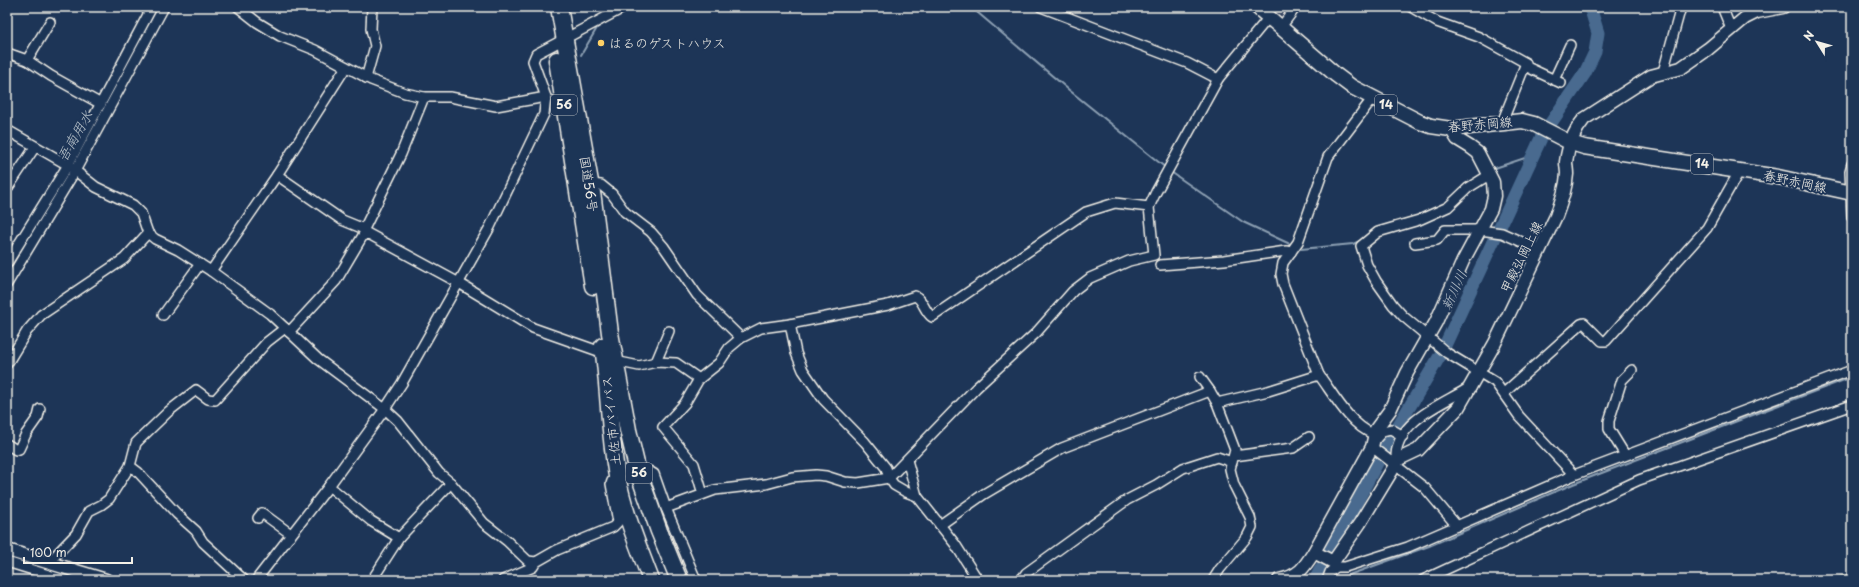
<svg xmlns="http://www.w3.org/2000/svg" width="1859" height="587" font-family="'Playpen Sans','Klee One',sans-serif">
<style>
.built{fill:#32425e}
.forest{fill:url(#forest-firs);stroke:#a4b2ad}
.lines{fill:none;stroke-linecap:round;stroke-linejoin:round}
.stream{stroke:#8da0b3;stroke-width:2}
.canal{stroke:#486a8f;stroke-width:8}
.river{stroke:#486a8f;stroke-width:13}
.street-casing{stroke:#f4f1e8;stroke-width:12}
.secondary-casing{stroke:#f4f1e8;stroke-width:15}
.primary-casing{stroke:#f4f1e8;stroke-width:17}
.highway-casing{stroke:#f4f1e8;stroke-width:19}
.street{stroke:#1d3557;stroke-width:9}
.secondary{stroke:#1d3557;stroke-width:12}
.primary{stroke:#1d3557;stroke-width:14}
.highway{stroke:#1d3557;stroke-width:16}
.poi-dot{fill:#ffd166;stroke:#1d3557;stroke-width:1.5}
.labels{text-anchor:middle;stroke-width:4;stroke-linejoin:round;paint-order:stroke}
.shield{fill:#1d3557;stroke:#b4b9bc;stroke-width:1}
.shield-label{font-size:12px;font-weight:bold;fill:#f4f1e8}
.poi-label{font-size:13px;fill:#f4f1e8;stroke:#1d3557;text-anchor:start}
.street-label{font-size:13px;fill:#f4f1e8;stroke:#1d3557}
.water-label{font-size:14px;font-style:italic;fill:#b8c2c9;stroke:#1d3557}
</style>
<defs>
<pattern id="forest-firs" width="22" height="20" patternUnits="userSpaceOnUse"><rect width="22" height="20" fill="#557472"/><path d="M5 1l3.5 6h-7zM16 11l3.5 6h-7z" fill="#4e5c5a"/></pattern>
</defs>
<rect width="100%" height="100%" fill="#1d3557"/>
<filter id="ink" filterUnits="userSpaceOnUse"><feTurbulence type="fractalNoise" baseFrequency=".025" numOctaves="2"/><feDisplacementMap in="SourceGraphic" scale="8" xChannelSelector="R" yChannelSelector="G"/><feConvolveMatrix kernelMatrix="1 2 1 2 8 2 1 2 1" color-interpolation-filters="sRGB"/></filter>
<g filter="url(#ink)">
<polygon class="built" points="1264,7 1290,7 1279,20"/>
<polygon class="forest" points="1852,574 1852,580 1817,580"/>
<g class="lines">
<g class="stream">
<polyline points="971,7 1069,90 1166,168"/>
<polyline points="626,11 634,7"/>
<polyline points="581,55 597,28 603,24"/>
<polyline points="547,116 550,111"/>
<polyline points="1492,169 1531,156"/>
<polyline points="1171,172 1243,222 1292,245"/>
<polyline points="1298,247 1301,249 1353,244 1364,239"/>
<polyline points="339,480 375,430"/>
<polyline points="1331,578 1346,576 1429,546 1573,484 1852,377"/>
</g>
<g class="canal">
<polyline points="144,35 158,7"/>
<polyline points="7,273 33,233"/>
</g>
<g class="river">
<polyline points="51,571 79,580"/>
<polyline points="1315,580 1385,448 1441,354 1542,136 1585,73 1595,52 1598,33 1590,7"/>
</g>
<g class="street-casing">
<g id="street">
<polyline points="238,7 257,22 280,36 315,50 371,80 405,93 424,97 450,97 496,106 546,97"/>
<polyline points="1041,7 1187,63 1218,79"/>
<polyline points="1411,7 1437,22 1479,37 1526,63 1505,115 1505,122"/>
<polyline points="1722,7 1731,29"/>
<polyline points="1281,27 1296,7"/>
<polyline points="7,53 27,60 51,76 101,104"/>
<polyline points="27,60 50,22"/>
<polyline points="1525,66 1561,83"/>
<polyline points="1663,72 1681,7"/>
<polyline points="366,78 375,46 371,29 372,7"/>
<polyline points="1554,80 1570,45"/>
<polyline points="7,130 68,165 96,187 133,205 141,213 148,233 155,239 178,250 211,271 270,314 318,359 385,409 398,421 439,473 451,483 484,523 507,541 528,561 536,562 557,550 613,527 618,522 611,484 612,481"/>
<polyline points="1852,164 1850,171 1852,217"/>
<polyline points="277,175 342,220 364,229 365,232"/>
<polyline points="1489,175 1468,188 1448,207 1419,220 1378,232 1361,246 1367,265 1376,281 1393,305 1403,316 1447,353 1495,382 1519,416 1574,475"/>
<polyline points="590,184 601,185 612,194 625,212 651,232 664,247 697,295 741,338"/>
<polyline points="7,189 35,147"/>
<polyline points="364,229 401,154 424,97"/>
<polyline points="1415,243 1437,240 1445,230 1480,230 1502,233 1540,250"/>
<polyline points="7,263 68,165 152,7"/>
<polyline points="1160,265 1224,260 1286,251 1291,252"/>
<polyline points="211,271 277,175 346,67"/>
<polyline points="7,284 75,171 164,7"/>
<polyline points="163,315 200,264"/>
<polyline points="790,324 796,353 803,370 823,399 865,442 886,468 889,478 894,485 906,492 917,496"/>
<polyline points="289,332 336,281 365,232 459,283 533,328 604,353 615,361 639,366 656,362 676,363 699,379 685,403 663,427 694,464 703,494"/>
<polyline points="656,362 669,331"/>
<polyline points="7,364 27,331 41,315 124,259 148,233"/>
<polyline points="1319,375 1283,284 1281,274 1283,263 1298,242 1328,157 1372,99"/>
<polyline points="1200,377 1210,391"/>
<path d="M699,379l20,-16 10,-15 12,-10 20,-10 29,-4 98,-19 27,-9c8,3 9,15 17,21l154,-105 29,-9 34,4"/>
<polyline points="1504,393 1581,324 1584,323 1602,341 1606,341 1707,228 1740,170"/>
<path d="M1217,403l51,-12 51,-16c15,20 31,50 54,59"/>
<polyline points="1374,441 1383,431 1391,429 1403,436"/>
<polyline points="7,444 16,450 19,449 26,434 38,417 40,409"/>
<polyline points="1372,447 1425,488 1457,526"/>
<polyline points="1625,455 1609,429 1609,421 1622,380 1632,370"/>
<polyline points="1234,456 1293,448 1309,437"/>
<path d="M1399,459l-3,-4c2,-34 44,-50 69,-65l6,-2"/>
<polyline points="907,460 917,496 955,544 978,580"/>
<polyline points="130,466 136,443 140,439 169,411 196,390 208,399 215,400 267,342 285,328"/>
<polyline points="638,472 649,471 654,474 666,508 696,580"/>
<polyline points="329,486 371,521 399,538"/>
<polyline points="666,508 715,490 766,484 792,477 816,475 826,476 845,482 858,483 889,478 976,388 1036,333 1073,291 1090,278 1129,261 1154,255 1149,207 1156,192 1218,79 1269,17"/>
<polyline points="258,518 262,513 288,532 290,537"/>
<polyline points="940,525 984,494 1062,448 1210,391 1217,403 1235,450 1230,469 1234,485 1250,517 1252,527 1247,537 1220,569 1213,580"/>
<polyline points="7,562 65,580"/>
<polyline points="1333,562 1336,567 1345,567 1408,547 1574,475 1852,370"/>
<polyline points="50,563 52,559 76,534 89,511 101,505 109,499 130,466 138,472 177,514 196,531 203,542 244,580"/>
<polyline points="256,580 329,486 385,409 402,383 490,227 544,114 546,97 533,61 536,54 625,7"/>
<polyline points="372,580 399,538 451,483"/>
<polyline points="503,580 533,567 536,562"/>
<polyline points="1021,580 1026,573 1127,500 1156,485 1183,468 1217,457 1232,462"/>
<polyline points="1327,580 1330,572 1336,567"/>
<polyline points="1423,580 1639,480 1852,405"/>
</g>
</g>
<g class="secondary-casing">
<g id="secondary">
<polyline points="7,550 106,580"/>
<path d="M1314,552l19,10 27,-39 39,-64 19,-9 40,-42 37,-65 61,-127c5,-13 10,-27 11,-42 0,-4 -1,-8 -1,-12 2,-16 9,-32 18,-43l67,-43 30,-8 27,-19 37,-31 12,-6 26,-5"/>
<path d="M1279,580c20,-4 25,-12 35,-28l58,-105 4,-18 14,-19 17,-37 29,-51 27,-61 28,-52 3,-13 -1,-14 -15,-29 -8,-6 -13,-8 -6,-10"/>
</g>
</g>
<g class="primary-casing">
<polyline id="primary" points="1257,7 1336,75 1352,87 1420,122 1431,126 1451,129 1522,121 1534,124 1571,143 1584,147 1778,177 1852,193"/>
</g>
<g class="highway-casing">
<g id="highway">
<polyline points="559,7 593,199 610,333 628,430 638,472 659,531 679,580"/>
<polyline points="557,60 593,286"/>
<path d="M603,346c6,43 6,87 14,130 7,36 21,70 34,104"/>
</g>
</g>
<use href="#street" class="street"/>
<use href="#secondary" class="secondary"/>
<use href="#primary" class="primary"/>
<use href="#highway" class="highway"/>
</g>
</g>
<circle class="poi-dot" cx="601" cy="43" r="4"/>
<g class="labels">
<g class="shield">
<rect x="551" y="95" width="26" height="20" rx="3"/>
<rect x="1375" y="95" width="22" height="20" rx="3"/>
<rect x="1691" y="154" width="22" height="20" rx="3"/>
<rect x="626" y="463" width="26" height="20" rx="3"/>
</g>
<g class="shield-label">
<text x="564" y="109">56</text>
<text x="1386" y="109">14</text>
<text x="1702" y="168">14</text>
<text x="639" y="477">56</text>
</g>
<g class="poi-label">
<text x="609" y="48">はるのゲストハウス</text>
</g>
<g class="street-label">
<text transform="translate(1480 124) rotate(-5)" y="5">春野赤岡線</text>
<text transform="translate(1795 181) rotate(12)" y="5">春野赤岡線</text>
<text transform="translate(589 184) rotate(81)" y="5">国道56号</text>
<text transform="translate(1521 257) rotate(-64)" y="5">甲殿弘岡上線</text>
<text transform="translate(611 421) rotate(-96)" y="5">土佐市バイパス</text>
</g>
<g class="water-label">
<text transform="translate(75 136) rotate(-60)" y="5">吾南用水</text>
<text transform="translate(1454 290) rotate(-65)" y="5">新川川</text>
</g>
</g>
<rect width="1859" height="587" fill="none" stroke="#1d3557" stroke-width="24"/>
<rect x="12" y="12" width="1835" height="563" fill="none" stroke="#f4f1e8" stroke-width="1.5" filter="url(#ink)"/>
<g transform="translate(1817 42) rotate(307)" stroke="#1d3557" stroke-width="3" paint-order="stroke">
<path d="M0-3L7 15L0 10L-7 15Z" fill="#f4f1e8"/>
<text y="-6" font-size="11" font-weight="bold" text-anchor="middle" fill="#f4f1e8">N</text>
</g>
<path d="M24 557v6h108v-6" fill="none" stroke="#f4f1e8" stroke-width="2"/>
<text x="30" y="557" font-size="12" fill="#f4f1e8" stroke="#1d3557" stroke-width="3" paint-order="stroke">100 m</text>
</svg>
